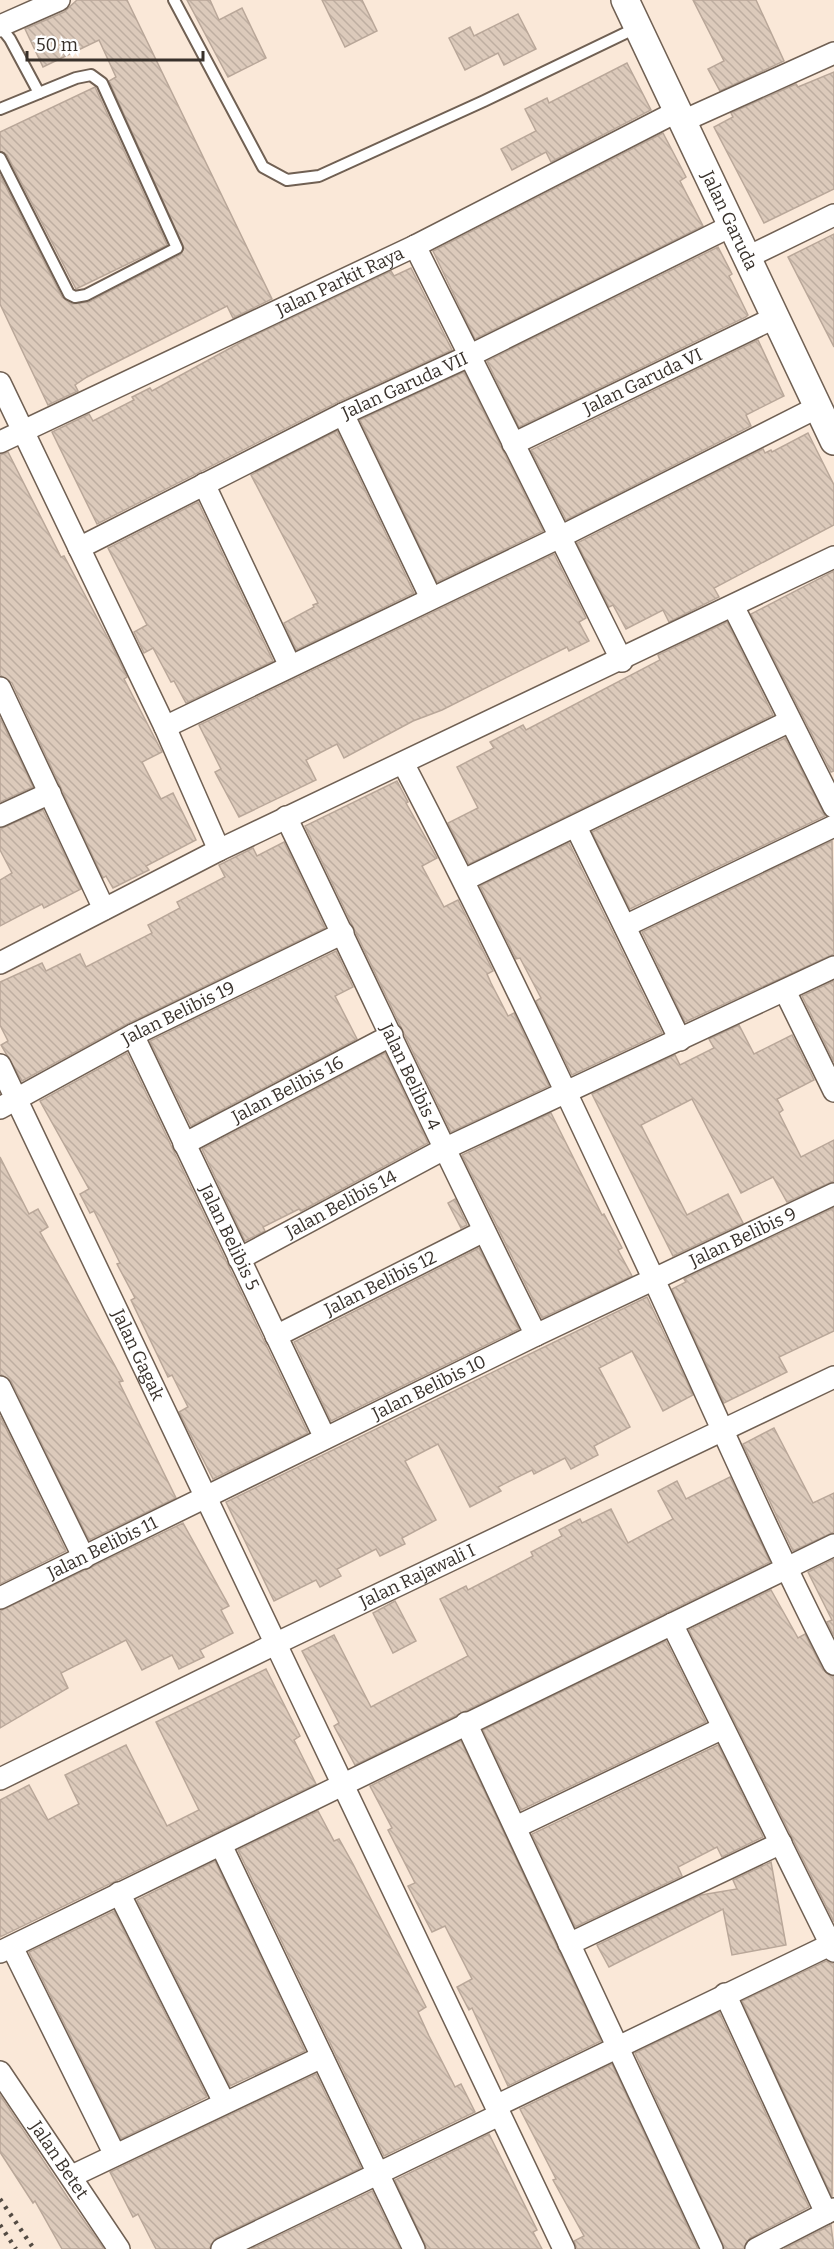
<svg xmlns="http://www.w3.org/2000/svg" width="834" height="2249" font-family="Bitter,serif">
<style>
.building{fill:url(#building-back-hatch);stroke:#b9a799;stroke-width:1.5}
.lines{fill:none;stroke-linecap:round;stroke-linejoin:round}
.service-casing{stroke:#706053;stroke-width:14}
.minor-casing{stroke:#706053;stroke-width:24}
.tertiary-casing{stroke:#706053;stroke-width:30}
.service{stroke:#fff;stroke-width:10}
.minor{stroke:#fff;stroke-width:21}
.tertiary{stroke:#fff;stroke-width:27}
.rail{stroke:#534b43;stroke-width:4.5;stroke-dasharray:3 6;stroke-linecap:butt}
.labels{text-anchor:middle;stroke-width:4.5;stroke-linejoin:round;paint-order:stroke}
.street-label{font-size:18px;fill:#38312b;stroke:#fff}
</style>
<defs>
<pattern id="building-back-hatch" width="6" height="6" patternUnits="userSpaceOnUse" patternTransform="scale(1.5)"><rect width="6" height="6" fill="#dccabb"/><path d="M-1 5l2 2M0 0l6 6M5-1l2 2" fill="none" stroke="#beaea1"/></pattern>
</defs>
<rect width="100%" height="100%" fill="#fae8d8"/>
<g class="building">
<polygon points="77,0 127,0 272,299 233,318 227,306 87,377 75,385 78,391 48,405 0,304 0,175 62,297 72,304 89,302 180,255 184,248 109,81 116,77 99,40 43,67 25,29 64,12"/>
<polygon points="187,0 210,0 219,20 242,8 266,58 228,77"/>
<polygon points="322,0 362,0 377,31 345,47"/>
<polygon points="693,0 756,0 784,61 720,91 708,69 724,61"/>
<polygon points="518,14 536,49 504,65 498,53 465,70 449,38 470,27 474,36"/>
<polygon points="627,63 651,110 551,162 546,152 512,170 501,149 536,131 525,109 547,98 549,103"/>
<polygon points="834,72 834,189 764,223 714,127 733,117 731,113 796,84 798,87"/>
<polygon points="95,87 167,245 76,289 7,155 0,151 0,132"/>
<polygon points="663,133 686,177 680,181 703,226 475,339 433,251"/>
<polygon points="834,234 834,347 788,257"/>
<polygon points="718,247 732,274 729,276 748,315 746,317 519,427 487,361"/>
<polygon points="411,268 452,350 338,402 97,524 52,432 89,414 93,421 134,400 132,397 150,388 152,391 245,340 391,271 394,276"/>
<polygon points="758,340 784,396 746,415 751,426 566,520 531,450"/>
<polygon points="464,372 543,531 437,582 360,420"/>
<polygon points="337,431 414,593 296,650 284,623 314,607 313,605 318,603 251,475"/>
<polygon points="808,433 834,485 834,525 714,588 719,597 669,622 663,610 626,629 613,605 609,607 577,543 763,449 765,453 771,450 772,452"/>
<polygon points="8,452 61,557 64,556 111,644 127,677 124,679 162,752 142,762 161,799 173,793 196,840 146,866 149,870 113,888 106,876 103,878 12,683 0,675 0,455"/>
<polygon points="198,502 273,661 186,703 174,681 171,682 153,648 144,653 134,632 147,625 108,548"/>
<polygon points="554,554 586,618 579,622 589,641 569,651 567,647 442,710 413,721 344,758 337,744 306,760 316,780 239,817 215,772 221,769 199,725"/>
<polygon points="834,571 834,771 831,772 751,614"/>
<polygon points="727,622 773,715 469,864 448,823 478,808 457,767 494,748 490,742 523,725 526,730 660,660 658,655"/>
<polygon points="0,718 33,787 0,802"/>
<polygon points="785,738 825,816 630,909 592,832"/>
<polygon points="397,781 408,802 406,803 437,858 422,866 444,907 458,900 493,971 487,974 491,983 508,1016 514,1013 549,1086 451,1132 305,826"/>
<polygon points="43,810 81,889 44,908 42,904 0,926 0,880 12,873 0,850 0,829"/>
<polygon points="832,841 834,954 685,1022 642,932"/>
<polygon points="284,842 325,928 127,1024 22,1081 1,1045 8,1041 0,1025 0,982 42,963 46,971 80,954 86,967 152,933 148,925 180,908 177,902 225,877 219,865 253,848 257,856"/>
<polygon points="569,843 662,1033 572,1075 536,1001 541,998 520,958 516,959 480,886"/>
<polygon points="336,951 353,987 335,996 357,1039 191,1126 150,1041"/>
<polygon points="834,981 834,1062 802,996"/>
<polygon points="739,1025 754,1054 792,1035 814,1080 777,1099 783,1110 779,1113 801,1157 834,1140 834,1181 787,1202 773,1177 741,1193 692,1099 641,1125 687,1215 728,1194 743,1223 673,1256 592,1094 675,1055 680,1065 714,1048 709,1039"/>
<polygon points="127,1053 308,1433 213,1479 179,1412 188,1407 172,1375 168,1377 131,1300 135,1298 117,1264 120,1263 94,1211 90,1213 80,1194 89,1189 40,1101"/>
<polygon points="385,1053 428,1143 301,1211 299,1209 263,1227 265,1231 245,1241 202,1149"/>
<polygon points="551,1113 602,1215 604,1214 622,1248 618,1250 632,1276 542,1318 462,1155"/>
<polygon points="0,1157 29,1214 38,1209 48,1227 40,1232 114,1364 123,1381 119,1382 176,1498 89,1540 11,1381 0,1374"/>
<polygon points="455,1199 467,1225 461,1228 448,1203"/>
<polygon points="834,1208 834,1331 779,1357 787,1372 724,1403 672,1289 686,1282 684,1279"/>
<polygon points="479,1248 519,1329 331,1421 294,1342"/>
<polygon points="647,1297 693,1395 663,1411 632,1351 599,1368 630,1427 594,1446 598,1455 571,1469 565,1458 534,1474 532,1470 498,1487 501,1491 470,1507 438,1444 405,1461 436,1520 402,1538 405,1544 380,1556 376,1549 337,1569 341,1576 320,1587 316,1580 274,1601 226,1502"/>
<polygon points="0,1416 66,1551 0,1584"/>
<polygon points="774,1428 813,1503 834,1493 834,1532 793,1551 743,1444"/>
<polygon points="730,1477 770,1562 355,1765 334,1726 339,1723 302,1651 334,1635 371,1707 468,1656 440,1599 466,1586 468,1590 533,1556 531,1552 562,1536 559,1530 580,1519 582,1523 611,1509 628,1543 673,1519 658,1491 677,1481 686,1499"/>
<polygon points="183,1523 229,1606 221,1610 233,1633 200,1650 204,1657 179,1669 172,1655 142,1670 126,1640 61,1673 68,1688 0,1728 0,1611"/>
<polygon points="834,1559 834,1636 827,1622 832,1620 808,1572"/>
<polygon points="771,1590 798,1638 805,1634 823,1670 834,1677 834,1922 689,1630"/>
<polygon points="395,1601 416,1641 393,1653 373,1613"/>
<polygon points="666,1641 706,1722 521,1810 483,1730"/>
<polygon points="266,1669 300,1736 294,1740 316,1784 0,1937 0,1800 29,1785 48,1820 79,1804 65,1775 126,1745 167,1826 199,1810 156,1722"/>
<polygon points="461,1741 601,2041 508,2086 472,2008 469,2010 457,1987 472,1979 445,1926 432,1932 408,1886 415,1883 388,1830 392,1828 370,1786"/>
<polygon points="718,1745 763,1837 722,1857 717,1847 678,1867 682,1876 575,1927 532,1834"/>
<polygon points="318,1811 334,1841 339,1839 353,1864 426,2007 418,2012 429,2036 455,2087 461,2084 475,2112 384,2156 238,1850"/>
<polygon points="215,1861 305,2051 230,2086 137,1900"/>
<polygon points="771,1862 786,1945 732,1955 723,1909 609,1967 597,1945 701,1895 737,1889 733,1880"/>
<polygon points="114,1911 207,2097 121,2139 29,1952"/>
<polygon points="826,1961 834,1964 832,2197 742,2001"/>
<polygon points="719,2012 809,2207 750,2238 743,2249 725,2249 635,2053"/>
<polygon points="612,2064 698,2249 577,2249 574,2241 584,2236 553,2180 556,2179 520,2109"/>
<polygon points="316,2074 361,2168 216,2238 209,2249 156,2249 138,2214 133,2217 110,2172"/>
<polygon points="0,2095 68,2198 104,2249 62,2249 35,2201 33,2203 0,2152"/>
<polygon points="489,2134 537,2230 533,2232 542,2249 427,2249 395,2180"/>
<polygon points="372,2191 400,2249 251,2249"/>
<polygon points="831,2225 834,2249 784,2249"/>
</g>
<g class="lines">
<g class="service-casing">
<g id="service">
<polyline points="174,0 263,167 287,180 319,176 484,101 638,27"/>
<polyline points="0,26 10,39 39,93"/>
<polyline points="0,109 76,78 91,75 102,83 177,248 86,295 75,297 69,294 0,158"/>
</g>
</g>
<g class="minor-casing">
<g id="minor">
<polyline points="0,26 59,0"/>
<polyline points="683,121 834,53"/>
<polyline points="415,246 622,661"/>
<polyline points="748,257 834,215"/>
<polyline points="0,383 165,727 219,850"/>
<polyline points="343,414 431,598"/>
<path id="s1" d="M0,442l415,-196 263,-135"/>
<path id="s2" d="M513,444l261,-126"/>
<polyline points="204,484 290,666"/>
<path id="s3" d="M79,548l264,-134 126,-58 262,-130"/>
<polyline points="733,606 834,807"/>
<polyline points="0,688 104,909"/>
<polyline points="165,727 560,537 818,407"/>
<path d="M403,763c89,171 171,345 252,519 59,128 115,257 179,382"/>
<polyline points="0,816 50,793"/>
<path id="s4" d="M286,817c84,173 164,347 250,518"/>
<polyline points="576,827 680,1040"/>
<polyline points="464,880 790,721"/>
<polyline points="625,926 834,826"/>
<polyline points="0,963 219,850 834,557"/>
<polyline points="785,991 834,1091"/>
<path id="s5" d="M133,1035l192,403"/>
<path id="s6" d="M0,1065l564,1184"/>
<path id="s7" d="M0,1108l133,-73 210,-102"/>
<path id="s8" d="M184,1144l208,-109"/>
<path id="s9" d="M239,1259l205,-110 390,-182"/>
<path id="s10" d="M276,1336l208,-105"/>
<polyline points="0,1387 84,1558"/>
<path id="s11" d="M0,1598l536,-263 298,-141"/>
<polyline points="672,1624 834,1951"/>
<polyline points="466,1723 712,2249"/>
<path id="s12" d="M0,1779l275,-135 559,-267"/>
<polyline points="516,1827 723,1728"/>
<polyline points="221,1845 414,2249"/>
<polyline points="119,1893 224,2102"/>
<polyline points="569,1944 781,1843"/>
<polyline points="12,1947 115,2155"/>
<polyline points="0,1952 834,1545"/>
<polyline points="725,1994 826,2213"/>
<path id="s13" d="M0,2072l119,177"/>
<polyline points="496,2106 834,1943"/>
<polyline points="72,2176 322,2057"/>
<polyline points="222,2249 499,2115"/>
<polyline points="756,2249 834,2209"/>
</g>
</g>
<g class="tertiary-casing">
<g id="tertiary">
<path id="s14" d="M625,0l209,441"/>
</g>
</g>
<use href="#service" class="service"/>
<use href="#minor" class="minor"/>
<use href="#tertiary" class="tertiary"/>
<g class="rail">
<polyline points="0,2199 34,2249"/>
<polyline points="0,2225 16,2249"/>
</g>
</g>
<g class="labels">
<g class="street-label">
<text dy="6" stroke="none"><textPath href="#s14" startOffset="244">Jalan Garuda</textPath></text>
<text dy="6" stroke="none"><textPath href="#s1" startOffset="376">Jalan Parkit Raya</textPath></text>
<text dy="6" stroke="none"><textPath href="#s2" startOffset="144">Jalan Garuda VI</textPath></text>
<text dy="6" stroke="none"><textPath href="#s3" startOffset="364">Jalan Garuda VII</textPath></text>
<text dy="6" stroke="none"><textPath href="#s7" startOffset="202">Jalan Belibis 19</textPath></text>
<text dy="6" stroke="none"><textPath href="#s4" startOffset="288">Jalan Belibis 4</textPath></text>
<text dy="6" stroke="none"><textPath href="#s8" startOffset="117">Jalan Belibis 16</textPath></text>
<text dy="6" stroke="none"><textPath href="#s9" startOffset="116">Jalan Belibis 14</textPath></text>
<text dy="6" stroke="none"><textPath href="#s11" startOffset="826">Jalan Belibis 9</textPath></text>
<text dy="6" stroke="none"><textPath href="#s5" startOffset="224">Jalan Belibis 5</textPath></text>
<text dy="6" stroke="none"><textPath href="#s10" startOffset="117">Jalan Belibis 12</textPath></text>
<text dy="6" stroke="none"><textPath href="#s6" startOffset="321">Jalan Gagak</textPath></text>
<text dy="6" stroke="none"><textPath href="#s11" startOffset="478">Jalan Belibis 10</textPath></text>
<text dy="6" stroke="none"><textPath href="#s11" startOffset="114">Jalan Belibis 11</textPath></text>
<text dy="6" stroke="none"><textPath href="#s12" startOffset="464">Jalan Rajawali I</textPath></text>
<text dy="6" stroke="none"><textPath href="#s13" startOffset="106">Jalan Betet</textPath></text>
</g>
</g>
<path d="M27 51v9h176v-9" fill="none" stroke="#38312b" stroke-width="3"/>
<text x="36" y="51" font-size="18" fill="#38312b" stroke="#ffffff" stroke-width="4.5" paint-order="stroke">50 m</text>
</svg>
